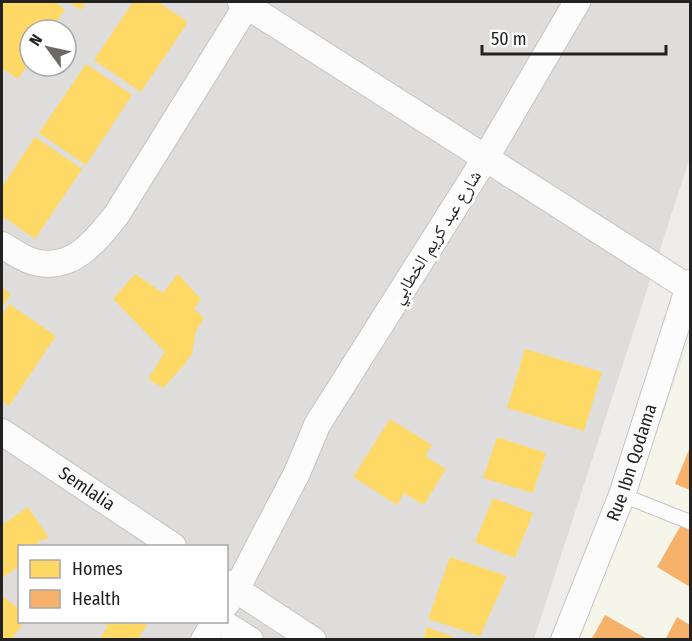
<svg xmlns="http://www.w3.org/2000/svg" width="692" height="641" font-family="'Fira Sans Condensed','Noto Naskh Arabic',sans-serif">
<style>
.residential{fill:#dedddc;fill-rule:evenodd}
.education{fill:#f6f5e9}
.homes{fill:#ffd966}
.health{fill:#f6b26b}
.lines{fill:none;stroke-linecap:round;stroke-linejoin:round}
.lane-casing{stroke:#c5c4c3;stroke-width:16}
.street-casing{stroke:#c5c4c3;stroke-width:28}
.lane{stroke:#fdfcfc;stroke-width:14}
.street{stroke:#fdfcfc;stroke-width:26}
.labels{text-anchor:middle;stroke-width:6;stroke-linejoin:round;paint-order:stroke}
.street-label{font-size:18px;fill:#222;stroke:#fff}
</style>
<rect width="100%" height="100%" fill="#efedeb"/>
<path class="residential" d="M2,2h688v155l-156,482h-532zM30,30h36v36h-36zM20,546h206v76h-206z"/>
<polygon class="education" points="690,338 690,639 578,640 667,404"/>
<g class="homes">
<polygon points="2,2 54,2 65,9 51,30 30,30 30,61 18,79 2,68"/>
<polygon points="68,2 86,2 81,10"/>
<polygon points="133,2 158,2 188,22 141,92 94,60"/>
<polygon points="86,64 132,95 86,165 39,133"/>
<polygon points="35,137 82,169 35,239 2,216 2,187"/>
<polygon points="135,274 163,293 178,274 201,299 194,309 204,318 196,331 192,353 185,364 163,388 148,379 165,352 113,299"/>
<polygon points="2,287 11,294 2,307"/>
<polygon points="9,304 56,336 9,406 2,401 2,315"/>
<polygon points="525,349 602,372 584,431 507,408"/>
<polygon points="390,419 432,445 425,456 446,469 424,505 404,493 397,505 353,477"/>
<polygon points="497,437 546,453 533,493 483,478"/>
<polygon points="493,498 533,513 515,558 475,542"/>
<polygon points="28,507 49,538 38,541 39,546 20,546 20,566 2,578 2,525"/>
<polygon points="450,557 507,576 480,636 428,619"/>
<polygon points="2,596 20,609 20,622 24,622 11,640 2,640"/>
<polygon points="101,622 149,622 137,640 99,640 108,626"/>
<polygon points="427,627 458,639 458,640 423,640"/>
</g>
<g class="health">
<polygon points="690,447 690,490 675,484"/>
<polygon points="681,525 690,531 690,587 657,567"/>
<polygon points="605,615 649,640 591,640"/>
<polygon points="677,617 690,625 690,640 665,640"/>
</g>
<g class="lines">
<g class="lane-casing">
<polyline id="lane" points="622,495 690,522"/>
</g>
<g class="street-casing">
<g id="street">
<polyline points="241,2 689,288"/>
<path d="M2,245c10,6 21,14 32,17 38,10 62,-21 83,-48l130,-209"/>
<path id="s1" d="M2,432l171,114"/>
<polyline points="226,583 313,640"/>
<polyline points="226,604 236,590 297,473 317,425 485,159 577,2"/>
<polyline points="221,622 250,640"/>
<polyline points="204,640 215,622"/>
<path id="s2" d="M564,640l58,-145 68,-212"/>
</g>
</g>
<use href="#lane" class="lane"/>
<use href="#street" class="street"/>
</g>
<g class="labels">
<g class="street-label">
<text transform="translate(436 237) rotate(-58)" y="6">شارع عبد كريم الخطابي</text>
<text dy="6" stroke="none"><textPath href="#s2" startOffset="190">Rue Ibn Qodama</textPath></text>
<text dy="6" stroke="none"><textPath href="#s1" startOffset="102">Semlalia</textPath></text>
</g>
</g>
<rect width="692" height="641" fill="none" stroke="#222222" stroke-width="6"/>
<rect x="18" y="545" width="210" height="78" fill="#ffffff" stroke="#a7a7a7" stroke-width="1.5"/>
<rect x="30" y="560" width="30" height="18" fill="#ffd966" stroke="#a7a7a7" stroke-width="1.5"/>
<text x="72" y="575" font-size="18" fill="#222222">Homes</text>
<rect x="30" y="590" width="30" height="18" fill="#f6b26b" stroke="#a7a7a7" stroke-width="1.5"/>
<text x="72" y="605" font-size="18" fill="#222222">Health</text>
<g transform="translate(48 48) rotate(303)"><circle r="28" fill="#ffffff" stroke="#a7a7a7" stroke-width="1.5"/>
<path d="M0-4.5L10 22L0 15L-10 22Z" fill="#6a6968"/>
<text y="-9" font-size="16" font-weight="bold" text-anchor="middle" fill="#222222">N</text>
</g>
<path d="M482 45v9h184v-9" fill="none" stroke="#222222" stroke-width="3"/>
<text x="491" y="45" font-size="18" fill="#222222" stroke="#ffffff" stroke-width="4.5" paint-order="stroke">50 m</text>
</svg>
